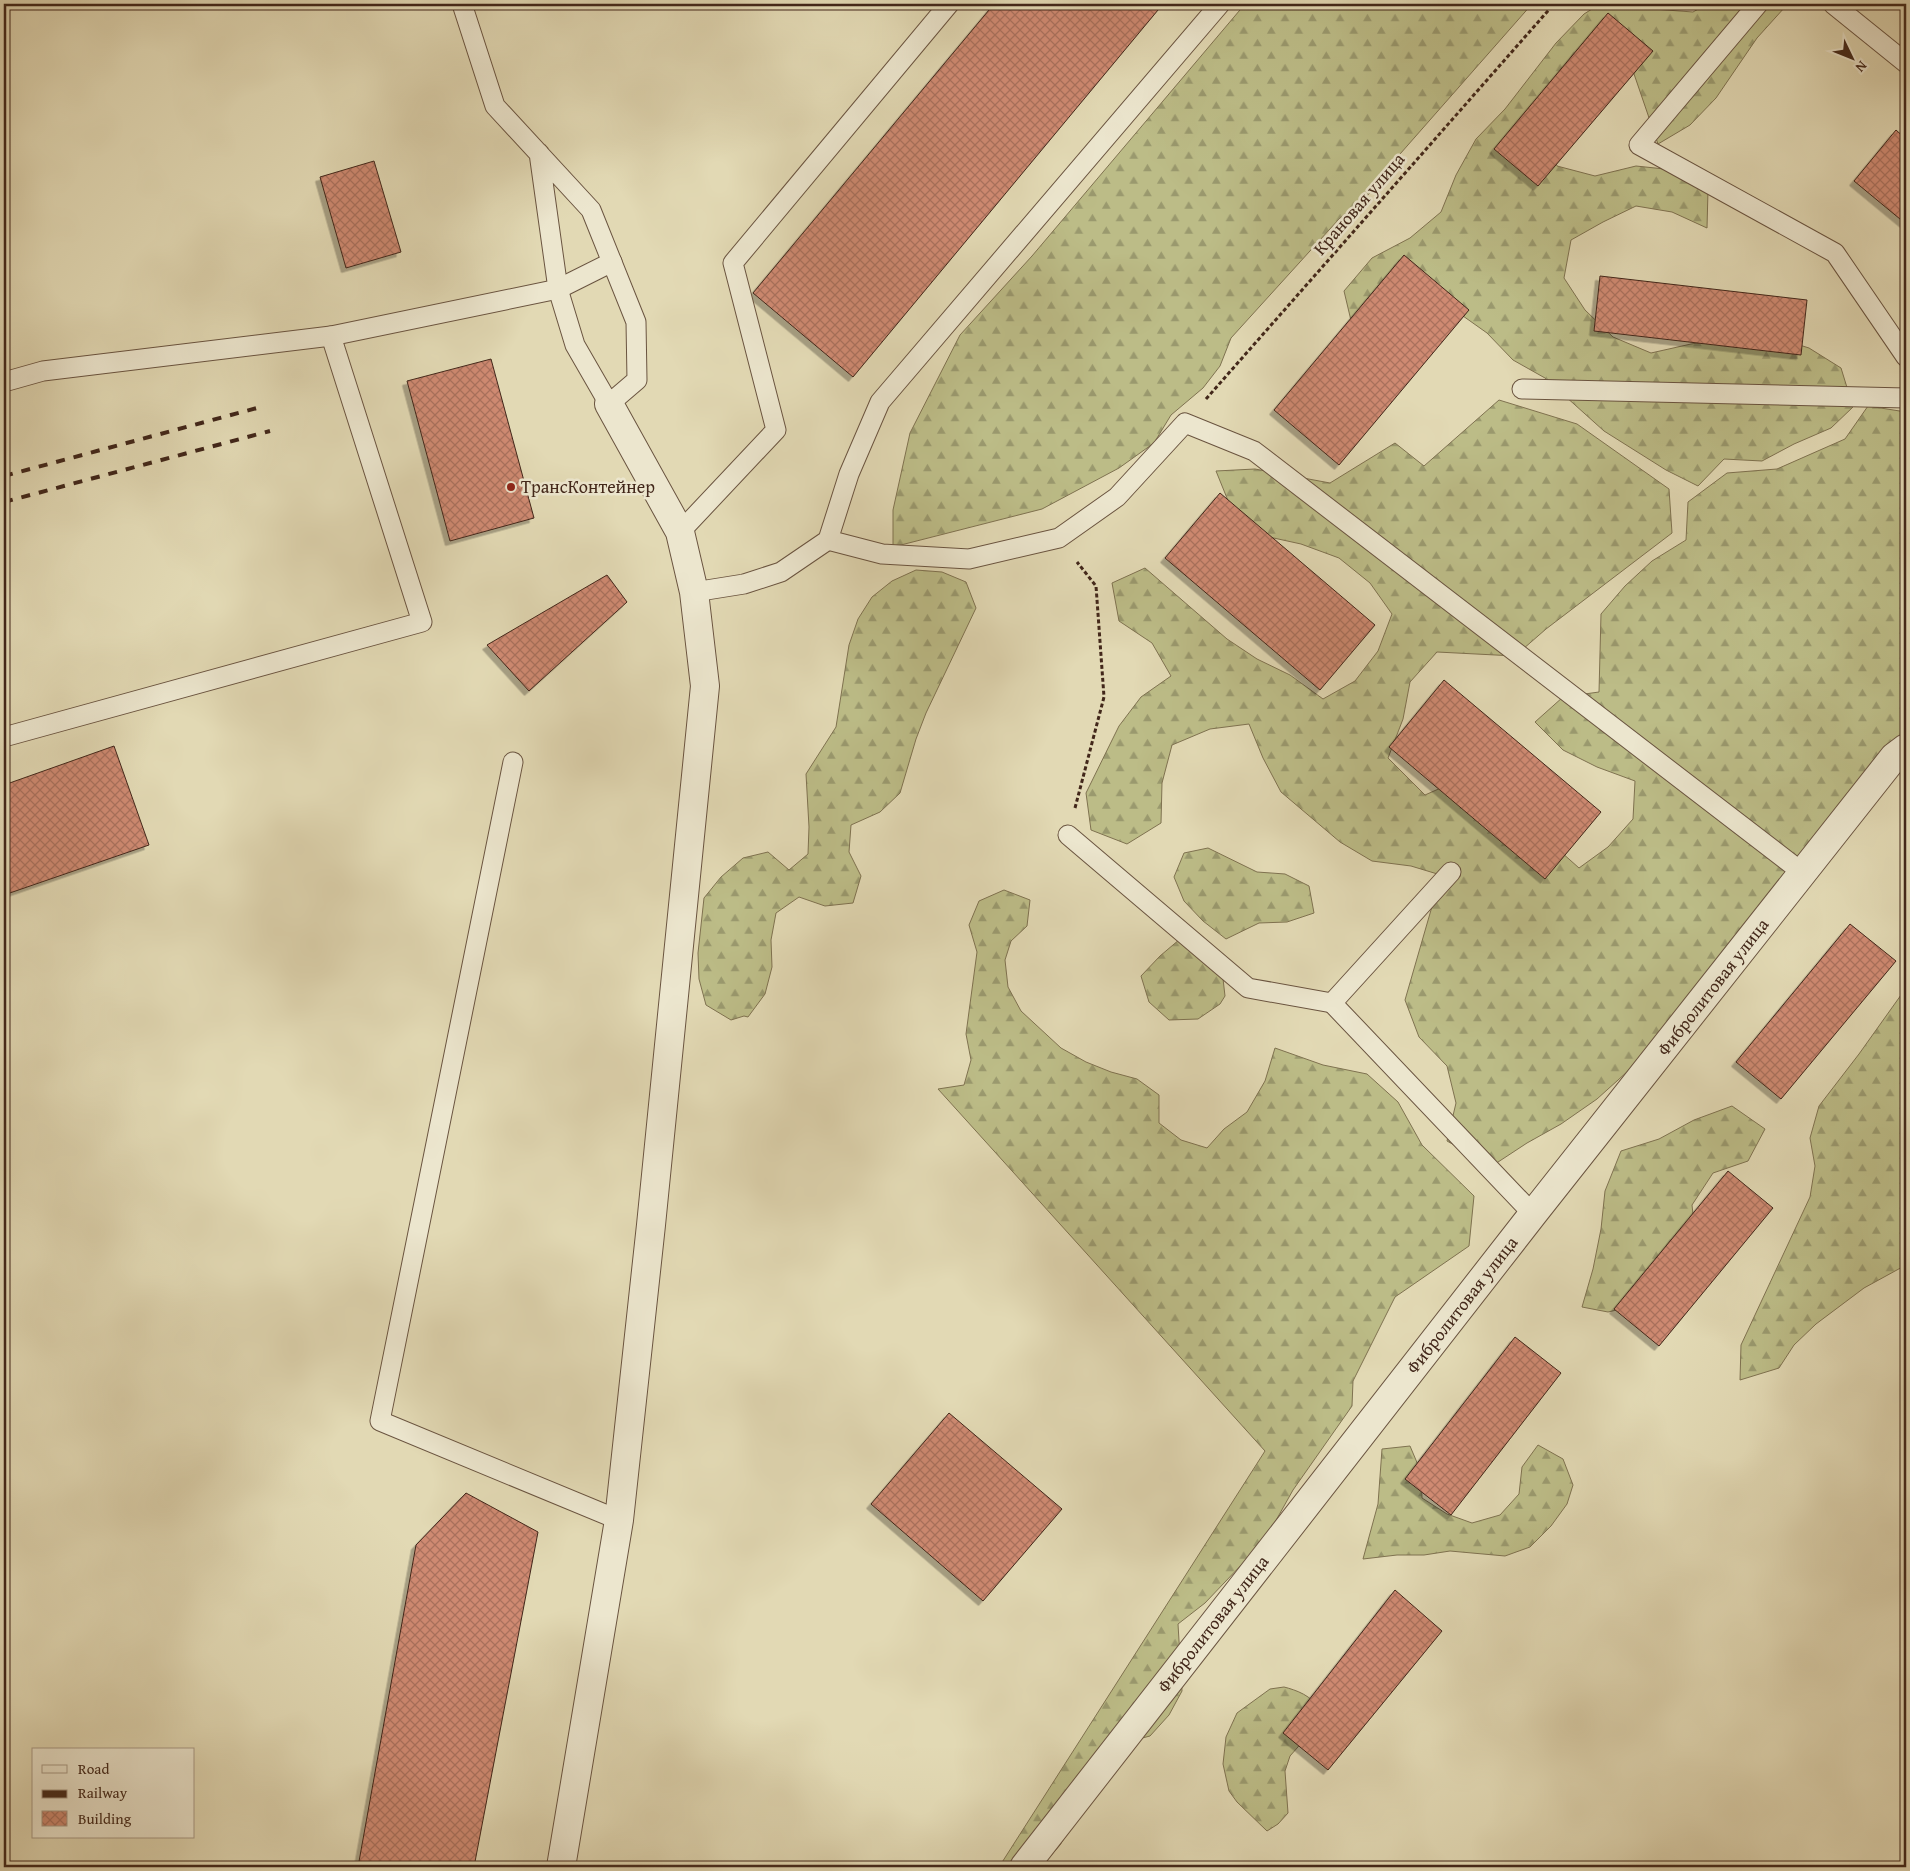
<svg xmlns="http://www.w3.org/2000/svg" width="1910" height="1871" font-family="'Gentium Book Plus',serif">
<style>
.forest{fill:url(#forest-firs);stroke:#7f7250}
.building{fill:url(#building-cross-hatch);stroke:#42271a;filter:url(#shadow)}
.lines{fill:none;stroke-linecap:round;stroke-linejoin:round}
.lane-casing{stroke:#6a5440;stroke-width:21}
.street-casing{stroke:#6a5440;stroke-width:30}
.path{stroke:#42271a;stroke-width:3;stroke-dasharray:4 2.5;stroke-linecap:butt}
.lane{stroke:#ece6ce;stroke-width:19}
.street{stroke:#ece6ce;stroke-width:28}
.rail{stroke:#42271a;stroke-width:4;stroke-dasharray:9 9;stroke-linecap:butt}
.poi-dot{fill:#8f2418;stroke:#ece6ce;stroke-width:2}
.labels{text-anchor:middle;stroke-width:5;stroke-linejoin:round;paint-order:stroke}
.street-label{font-size:18px;fill:#42271a;stroke:#ece6ce}
.poi-label{font-size:18px;fill:#42271a;stroke:#ece6ce;text-anchor:start}
</style>
<defs>
<pattern id="forest-firs" width="22" height="20" patternUnits="userSpaceOnUse" patternTransform="scale(1.25)"><rect width="22" height="20" fill="#bcbc87"/><path d="M5 1l3.5 6h-7zM16 11l3.5 6h-7z" fill="#9a996e"/></pattern>
<pattern id="building-cross-hatch" width="8" height="8" patternUnits="userSpaceOnUse" patternTransform="scale(1.25)"><rect width="8" height="8" fill="#cf8a72"/><path d="M0 0l8 8M0 8l8-8" fill="none" stroke="#aa715d"/></pattern>
<filter id="shadow"><feDropShadow dx="-4.5" dy="4.5" stdDeviation="0" flood-color="#0004"/></filter>
</defs>
<rect width="100%" height="100%" fill="#e2d9b4"/>
<filter id="stains"><feTurbulence type="fractalNoise" baseFrequency=".004" numOctaves="4"/><feColorMatrix values="0 0 0 0 .2 0 0 0 0 .09 0 0 0 0 .02 0 0 0 .5 -.17"/></filter>
<radialGradient id="worn" r=".72"><stop offset=".6" stop-color="#630" stop-opacity="0"/><stop offset="1" stop-color="#630" stop-opacity=".3"/></radialGradient>
<g class="forest">
<polygon points="1245,4 1532,4 1393,162 1370,193 1339,219 1231,338 1220,366 1203,388 1171,415 1154,443 1119,468 1042,509 893,547 893,510 910,433 960,335 1032,256"/>
<polygon points="1600,4 1642,4 1653,9 1693,12 1707,4 1786,4 1785,7 1757,38 1716,98 1690,125 1658,144 1633,71 1545,130 1557,166 1595,176 1636,166 1674,170 1708,190 1707,228 1672,212 1636,206 1603,222 1571,240 1564,278 1585,310 1613,337 1651,353 1691,344 1732,338 1771,336 1809,348 1841,368 1853,407 1831,428 1794,444 1762,461 1724,459 1698,486 1666,470 1604,431 1545,378 1513,360 1487,333 1456,311 1353,329 1344,291 1372,258 1410,238 1441,212 1456,175 1476,139 1505,109 1556,43 1584,14"/>
<polygon points="1499,400 1577,424 1669,489 1672,533 1546,629 1515,656 1437,652 1410,682 1403,719 1388,758 1425,795 1461,779 1551,843 1579,868 1608,847 1633,819 1635,781 1597,767 1563,750 1535,722 1563,697 1599,692 1601,614 1625,586 1652,561 1686,540 1688,502 1727,473 1777,469 1845,439 1868,406 1906,412 1906,756 1688,1006 1628,1071 1597,1099 1561,1124 1527,1143 1492,1166 1447,1141 1456,1103 1447,1066 1419,1037 1405,1000 1431,910 1444,876 1411,866 1372,861 1340,842 1281,792 1263,758 1249,724 1210,729 1172,745 1162,783 1161,823 1127,844 1091,830 1086,793 1119,726 1141,697 1171,676 1152,643 1119,621 1112,583 1145,568 1227,639 1257,659 1290,675 1323,699 1355,681 1378,651 1392,614 1370,583 1339,558 1301,544 1260,535 1231,508 1216,471 1255,469 1330,483 1395,443 1424,466"/>
<polygon points="916,570 942,572 966,582 976,608 926,713 916,739 900,793 880,812 851,825 849,852 861,876 853,903 825,906 799,897 776,913 771,940 772,967 765,994 748,1017 744,1016 731,1020 706,1005 699,979 698,953 704,898 721,877 743,858 768,852 789,870 808,854 809,827 806,774 836,727 849,645 858,619 872,597 892,581"/>
<polygon points="1208,848 1257,872 1285,874 1309,886 1314,913 1287,922 1259,923 1226,939 1203,921 1184,901 1174,877 1184,853"/>
<polygon points="1004,890 1030,900 1027,926 1011,941 1005,960 1008,987 1021,1011 1061,1048 1086,1062 1111,1072 1137,1079 1159,1095 1159,1123 1181,1140 1207,1148 1224,1129 1247,1112 1265,1081 1275,1048 1323,1065 1367,1074 1398,1102 1422,1145 1474,1196 1469,1246 1395,1297 1353,1381 1352,1406 1293,1490 1265,1540 1205,1603 1178,1624 1182,1691 1169,1715 1150,1736 1123,1743 1060,1845 1041,1867 999,1867 1265,1451 938,1089 964,1085 971,1060 966,1034 977,952 969,925 979,901"/>
<polygon points="1180,939 1222,970 1225,996 1220,1004 1198,1019 1169,1020 1149,1002 1141,976 1160,956"/>
<polygon points="1906,988 1906,1265 1864,1288 1816,1324 1794,1345 1779,1368 1740,1380 1741,1345 1810,1197 1815,1166 1810,1138 1819,1106 1859,1054"/>
<polygon points="1732,1106 1765,1129 1748,1161 1713,1173 1692,1205 1696,1242 1642,1304 1608,1312 1582,1307 1593,1269 1601,1229 1605,1191 1621,1151 1659,1139 1694,1120"/>
<polygon points="1538,1445 1563,1459 1573,1485 1567,1504 1551,1526 1530,1547 1505,1556 1450,1551 1424,1555 1397,1555 1363,1559 1378,1504 1382,1449 1410,1446 1421,1472 1422,1498 1447,1514 1472,1523 1500,1515 1519,1494 1522,1467"/>
<path d="M1284,1687c12,3 29,9 34,22 2,4 2,9 2,13l-30,34 -5,15 3,42 -10,11 -11,7 -30,-29 -8,-11 -6,-27 3,-27 11,-24 33,-24z"/>
</g>
<g class="building">
<polygon points="994,4 1163,4 853,377 753,293"/>
<polygon points="1608,13 1653,51 1538,186 1494,149"/>
<polygon points="1896,130 1906,139 1906,224 1854,181"/>
<polygon points="374,161 401,252 346,268 320,177"/>
<polygon points="1404,255 1469,310 1339,465 1274,410"/>
<polygon points="1600,276 1807,300 1801,355 1594,331"/>
<polygon points="491,359 534,518 450,541 407,381"/>
<polygon points="1220,493 1375,625 1320,690 1165,558"/>
<polygon points="607,575 627,602 529,691 487,645"/>
<polygon points="1444,680 1601,812 1545,879 1389,747"/>
<polygon points="114,746 149,845 4,895 4,785"/>
<polygon points="1850,924 1896,961 1781,1099 1736,1062"/>
<polygon points="1728,1171 1773,1208 1659,1346 1614,1309"/>
<polygon points="1515,1337 1561,1373 1451,1515 1405,1479"/>
<polygon points="949,1413 1062,1509 983,1601 871,1504"/>
<polygon points="466,1493 538,1532 474,1867 358,1867 416,1545"/>
<polygon points="1395,1590 1442,1631 1328,1770 1283,1733"/>
</g>
<g class="lines">
<g class="lane-casing">
<g id="lane">
<polyline points="462,4 495,106 591,210 636,322 637,380 609,404 575,345 558,289 539,153"/>
<polyline points="1758,4 1639,145 1835,253 1906,357"/>
<polyline points="1833,4 1906,63"/>
<polyline points="4,382 43,371 331,336"/>
<polyline points="1522,389 1906,398"/>
<polyline points="680,532 776,430 733,263 949,4"/>
<polyline points="828,540 882,554 969,559 1059,538 1117,497 1185,423 1254,451 1803,873"/>
<polyline points="694,592 744,584 781,572 828,540 849,474 880,402 1220,4"/>
<polyline points="4,737 422,622 331,336 558,289 612,262"/>
<polyline points="513,762 380,1421 619,1520"/>
<polyline points="1068,835 1248,988 1332,1003"/>
<polyline points="1451,872 1332,1003 1533,1214"/>
</g>
</g>
<g class="street-casing">
<g id="street">
<polyline points="561,1867 619,1520 651,1225 705,686 694,592 680,532 609,404"/>
<polyline points="1024,1867 1533,1214 1894,757 1906,748"/>
</g>
</g>
<g class="path">
<polyline points="1206,399 1554,4"/>
<polyline points="1075,808 1104,697 1096,586 1077,562"/>
</g>
<use href="#lane" class="lane"/>
<use href="#street" class="street"/>
<g class="rail">
<polyline points="4,476 257,408"/>
<polyline points="4,502 270,431"/>
</g>
</g>
<circle class="poi-dot" cx="511" cy="487" r="5"/>
<g class="labels">
<g class="street-label">
<text transform="translate(1359 204) rotate(-49)" y="6">Крановая улица</text>
<text transform="translate(1713 987) rotate(-52)" y="6">Фибролитовая улица</text>
<text transform="translate(1462 1305) rotate(-52)" y="6">Фибролитовая улица</text>
<text transform="translate(1213 1624) rotate(-52)" y="6">Фибролитовая улица</text>
</g>
<g class="poi-label">
<text x="521" y="493">ТрансКонтейнер</text>
</g>
</g>
<rect width="1910" height="1871" fill="none" stroke="#e2d9b4" stroke-width="20"/>
<rect x="5" y="5" width="1900" height="1861" fill="none" stroke="#42271a" stroke-width="2.5"/>
<rect x="10" y="10" width="1890" height="1851" fill="none" stroke="#42271a"/>
<rect x="32" y="1748" width="162" height="90" fill="#ece6ce" stroke="#a89a86"/>
<rect x="42" y="1765" width="25" height="8" fill="#ece6ce" stroke="#a89a86"/>
<text x="78" y="1774" font-size="15" fill="#42271a">Road</text>
<rect x="42" y="1790" width="25" height="8" fill="#42271a" stroke="#a89a86"/>
<text x="78" y="1798" font-size="15" fill="#42271a">Railway</text>
<rect x="42" y="1811" width="25" height="15" fill="url(#building-cross-hatch)" stroke="#a89a86"/>
<text x="78" y="1824" font-size="15" fill="#42271a">Building</text>
<g transform="translate(1852 58) rotate(133)" stroke="#ece6ce" stroke-width="4" paint-order="stroke">
<path d="M0-4L9 19L0 12L-9 19Z" fill="#42271a"/>
<text y="-8" font-size="14" font-weight="bold" text-anchor="middle" fill="#42271a">N</text>
</g>
<rect width="100%" height="100%" filter="url(#stains)"/>
<rect width="100%" height="100%" fill="url(#worn)"/>
</svg>
